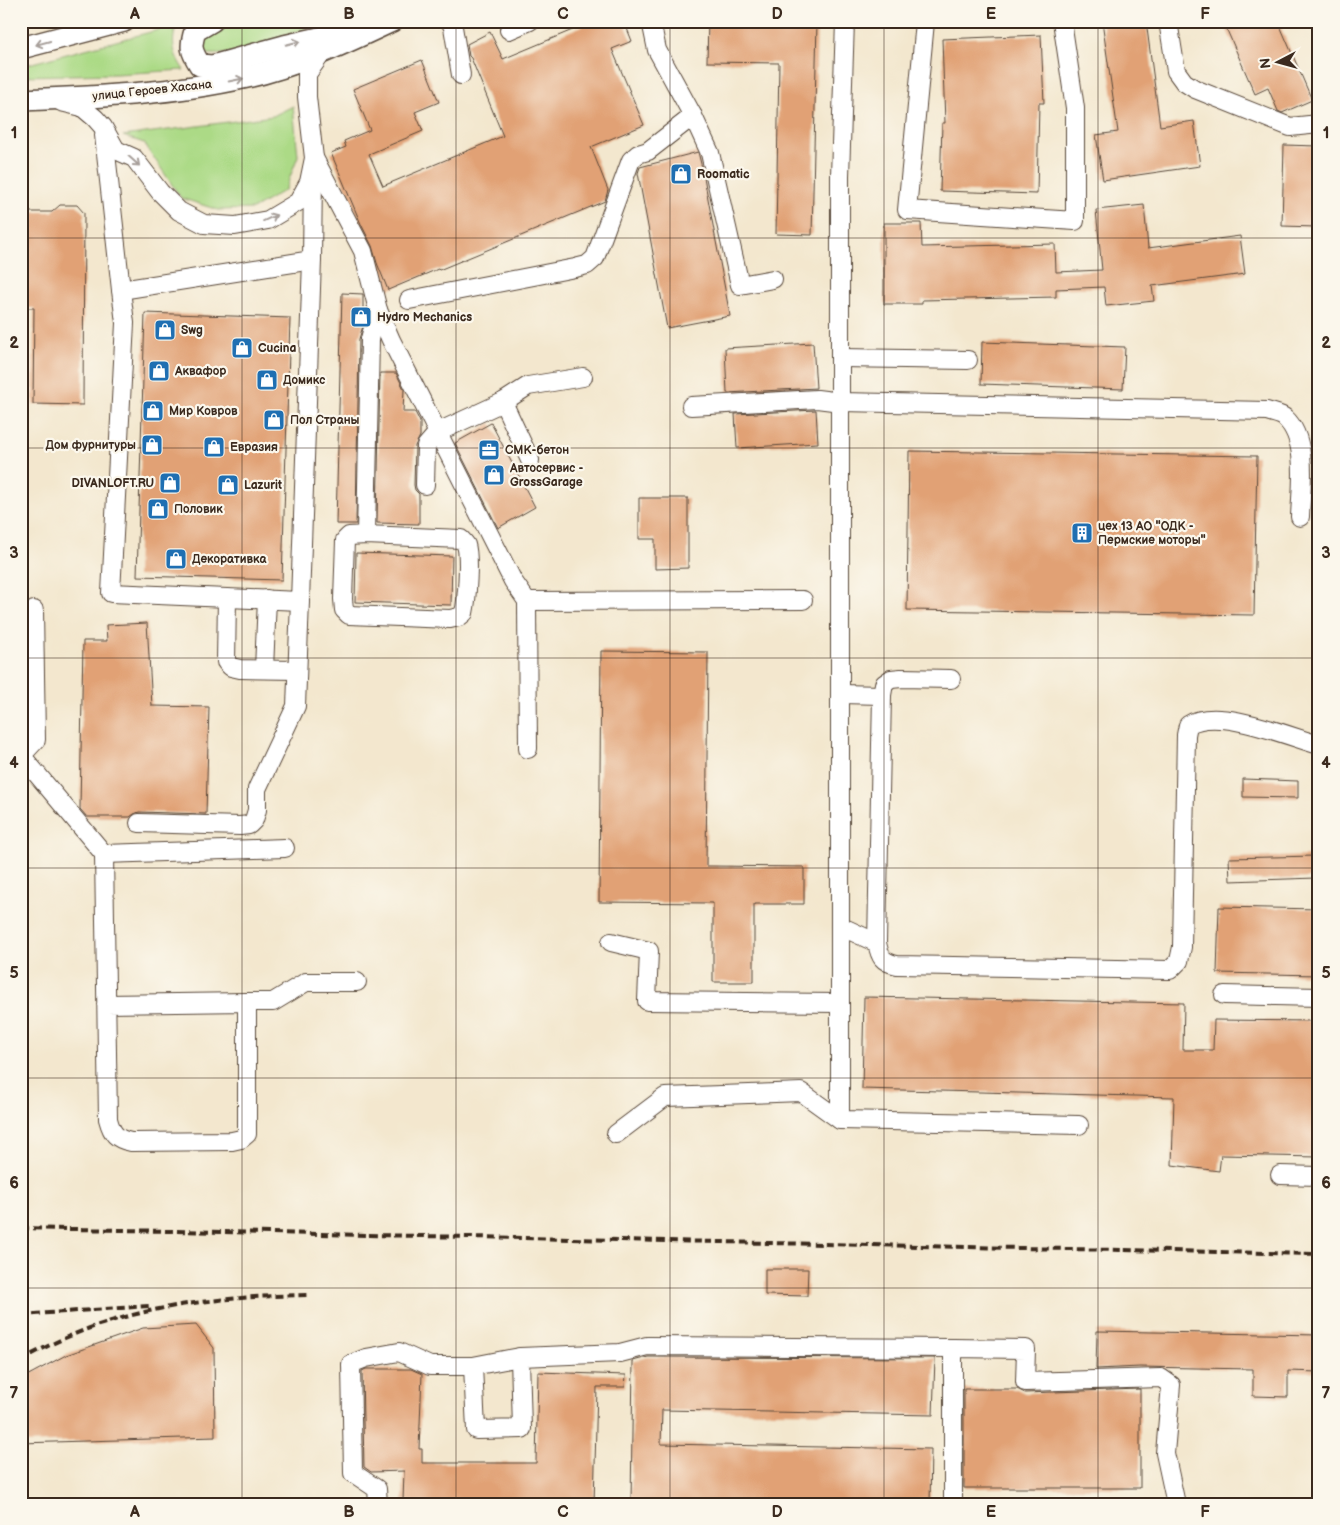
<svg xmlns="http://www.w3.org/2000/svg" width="1340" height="1525" font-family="'Balsamiq Sans',sans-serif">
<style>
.green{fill:#acda86;stroke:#748252}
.building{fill:#e1a174}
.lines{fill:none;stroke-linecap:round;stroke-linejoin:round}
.minor-casing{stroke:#574638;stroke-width:20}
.major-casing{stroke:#574638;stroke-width:24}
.minor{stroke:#fff;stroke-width:18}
.major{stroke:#fff;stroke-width:21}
.rail{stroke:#3b2a1e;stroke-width:4;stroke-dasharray:8 4;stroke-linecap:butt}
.oneway{stroke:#a79f9a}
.grid{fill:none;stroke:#3b2a1e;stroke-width:1;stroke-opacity:0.55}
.labels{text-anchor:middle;stroke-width:4.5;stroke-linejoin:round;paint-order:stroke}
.street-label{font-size:12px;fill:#3b2a1e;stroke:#fbf7ec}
.poi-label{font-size:12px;font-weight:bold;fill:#3b2a1e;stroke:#fbf7ec;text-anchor:start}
.neatline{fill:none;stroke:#3b2a1e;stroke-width:2}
.grid-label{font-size:16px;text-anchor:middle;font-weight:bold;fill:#3b2a1e}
</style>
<rect width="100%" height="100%" fill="#fbf7ec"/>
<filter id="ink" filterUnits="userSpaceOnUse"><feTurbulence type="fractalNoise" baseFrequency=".02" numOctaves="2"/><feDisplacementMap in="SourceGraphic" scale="10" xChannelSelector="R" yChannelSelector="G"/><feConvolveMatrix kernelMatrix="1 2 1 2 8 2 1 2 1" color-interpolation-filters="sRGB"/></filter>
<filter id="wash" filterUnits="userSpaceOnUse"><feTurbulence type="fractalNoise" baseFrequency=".0096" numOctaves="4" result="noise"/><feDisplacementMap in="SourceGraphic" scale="20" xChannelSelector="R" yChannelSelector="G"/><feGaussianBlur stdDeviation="1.12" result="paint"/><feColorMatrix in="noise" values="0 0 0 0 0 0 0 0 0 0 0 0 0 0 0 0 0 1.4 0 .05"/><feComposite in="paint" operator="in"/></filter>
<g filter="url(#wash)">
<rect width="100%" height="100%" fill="#f3e7ce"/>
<g class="green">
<path d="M273,21h54c-36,11 -82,36 -119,33l-7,-9 3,-10 12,-5z"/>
<path d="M177,25c-7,17 -3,31 7,45l-68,4 -95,2v-10z"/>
<polygon points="293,106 298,156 285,190 253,209 218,210 181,198 144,143 123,136 273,116"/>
</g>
<g id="blocks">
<g class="building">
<polygon points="594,21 624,21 632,41 612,49 644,125 591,147 608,190 605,201 439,270 438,269 388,290 377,263 372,246 361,224 331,153 346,147 344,141 370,130 353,89 422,60 439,102 415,112 423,131 369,154 383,186 503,136 471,58 469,56 467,44 490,32 503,59"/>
<polygon points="708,21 817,21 812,235 776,234 779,63 707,62"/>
<polygon points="1102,21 1146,21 1160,126 1194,121 1200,166 1103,180 1096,135 1118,132"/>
<polygon points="1223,21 1278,21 1312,100 1282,113 1278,111 1268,88 1255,94"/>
<polygon points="1041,35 1044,103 1039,103 1037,194 940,191 942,123 945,123 942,39"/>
<polygon points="1284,145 1317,146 1316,227 1282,226"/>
<polygon points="698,152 703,172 730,316 667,328 638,173 640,167"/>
<polygon points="60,205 77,205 84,213 83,405 33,404 34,308 21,308 21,212 52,212"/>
<polygon points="1144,205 1148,248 1240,236 1245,274 1152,286 1154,301 1106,306 1104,287 1056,289 1056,297 922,300 922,304 884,304 884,223 921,223 922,247 1055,244 1056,272 1102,270 1096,210"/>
<polygon points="342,293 363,294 363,326 359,339 356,524 336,524"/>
<polygon points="145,313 290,318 282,580 137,576"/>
<polygon points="982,342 1125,347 1123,389 981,384"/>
<polygon points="813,343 816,388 727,393 725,348"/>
<polygon points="380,373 396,373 404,389 403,412 415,412 420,422 420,436 415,446 414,485 415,490 419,494 419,524 377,523"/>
<polygon points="816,410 818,443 737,448 735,414"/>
<polygon points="491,423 535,507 498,528 455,443"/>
<polygon points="909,451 1257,456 1254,615 907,610"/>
<polygon points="639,498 688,498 688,568 655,569 655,539 639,539"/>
<polygon points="356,553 452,556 451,605 355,602"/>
<polygon points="147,623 152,706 209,707 206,814 139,812 134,814 130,817 87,817 80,809 83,641 107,641 106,625"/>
<polygon points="601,651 708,652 706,866 804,867 804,904 754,904 754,982 713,982 713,903 599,902"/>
<polygon points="1243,779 1298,781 1298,798 1243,797"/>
<polygon points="1315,856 1316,878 1230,881 1229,858"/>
<polygon points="1219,907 1319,909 1319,975 1217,973"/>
<polygon points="864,997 1184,1003 1183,1050 1213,1050 1214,1020 1314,1021 1316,1062 1319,1062 1319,1157 1221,1155 1219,1171 1172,1165 1174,1097 862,1089"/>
<polygon points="765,1269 808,1269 807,1296 765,1295"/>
<polygon points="196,1325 214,1348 215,1437 21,1443 21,1379 66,1355 143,1328"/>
<polygon points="1097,1331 1319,1335 1319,1372 1288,1371 1288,1397 1253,1396 1253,1369 1140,1367 1096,1369"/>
<polygon points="648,1357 935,1358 933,1415 662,1410 661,1444 931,1449 930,1504 631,1503 633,1361"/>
<polygon points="366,1369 411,1369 422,1374 419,1449 422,1449 422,1463 536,1463 538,1372 626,1375 625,1387 597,1387 594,1504 456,1504 403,1501 404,1471 371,1472 364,1467 362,1371"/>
<polygon points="964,1389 1017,1389 1025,1393 1140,1389 1140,1488 964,1488"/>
</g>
</g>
</g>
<g filter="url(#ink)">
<use href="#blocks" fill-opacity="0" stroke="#574638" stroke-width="1"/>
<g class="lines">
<g class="minor-casing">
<g id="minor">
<polyline points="450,21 453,27 461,75"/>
<polyline points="845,21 840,176 840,1120 1079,1125"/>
<polyline points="928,21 925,22 907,210 1075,221 1075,108 1062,21"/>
<polyline points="1168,21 1176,71 1184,82 1195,89 1290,127 1319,124"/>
<polyline points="509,30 530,21"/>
<polyline points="61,102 82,107 95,118 103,127 116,150 134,158 160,192 179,211 204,224 235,226 268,220 298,202 309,182 314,158 307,97 307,74 322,53"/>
<polyline points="693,116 710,153 740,285 773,279"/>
<polyline points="104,135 121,290 312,260 313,176"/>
<path d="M314,158l49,93 15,59 -8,29 -4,196 95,4c1,1 4,4 5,6 4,12 1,55 -2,68l-5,4 -9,2 -101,-4 -5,-5 -1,-11 2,-59 4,-4 17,-1"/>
<polyline points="121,290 125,323 111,593 300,601 312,260"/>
<polyline points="409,300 575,268 587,265 595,258 631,160 638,154 648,151 693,116 657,50 651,21"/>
<polyline points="378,310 391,340 513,581 527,601 803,600"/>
<polyline points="841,358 968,360"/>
<polyline points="503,402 530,460"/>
<path d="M691,406l126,-7 24,3 426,9c5,2 14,3 18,7 24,22 16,70 15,99"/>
<polyline points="425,485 426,446 438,432 503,402 528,386 583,377"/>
<polyline points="227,598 226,662 231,667 240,669 297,670"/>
<polyline points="527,601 528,749"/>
<polyline points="264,669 267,599"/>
<polyline points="841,694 882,695"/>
<polyline points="21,755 104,854 285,848"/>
<polyline points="22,755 36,740 34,610"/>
<polyline points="139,823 240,826 249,825 254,820 257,810 257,789 296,706 300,601"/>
<path d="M104,854l4,265c4,15 8,20 23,23l101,-1 9,-2 6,-5v-132l-141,2"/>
<path d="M840,926l37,17c3,14 5,19 20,22l273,5 9,-9 3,-14 4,-212 2,-10c29,-19 99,11 131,20"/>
<polyline points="611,942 649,951 647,1001 840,1003"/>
<polyline points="877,943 882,695 884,684 891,679 901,678 951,679"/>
<polyline points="1224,995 1319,997"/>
<polyline points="247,1002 273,1002 306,982 357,982"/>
<polyline points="616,1134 665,1097 801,1092 840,1120"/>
<polyline points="1280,1175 1319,1176"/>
<polyline points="473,1366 520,1357"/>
<polyline points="378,1504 377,1489 353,1473 351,1364 366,1358 399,1352 430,1366 473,1366 476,1430 522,1429 520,1357 620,1353 647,1346 953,1348"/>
<polyline points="953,1504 953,1348 1026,1349 1025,1382 1161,1378 1171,1385 1165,1453 1176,1504"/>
</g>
</g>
<g class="major-casing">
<g id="major">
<path d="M212,21l-17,10c-5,16 -4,20 5,34l12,1 72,-20 66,-15"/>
<polyline points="21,48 124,21"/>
<path d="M21,100c76,-3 152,-6 226,-23 50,-11 98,-34 145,-56"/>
</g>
</g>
<use href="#minor" class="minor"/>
<use href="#major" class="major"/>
<g class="rail">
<polyline points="21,1228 1319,1254"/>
<polyline points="21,1315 149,1306"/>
<path d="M21,1360c26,-14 52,-27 81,-36 66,-22 138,-28 208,-29"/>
</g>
</g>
<defs><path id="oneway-shaft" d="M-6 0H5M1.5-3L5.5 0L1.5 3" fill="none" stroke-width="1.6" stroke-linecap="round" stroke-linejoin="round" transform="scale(1.25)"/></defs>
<g class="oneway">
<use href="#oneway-shaft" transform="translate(43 43) rotate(165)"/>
<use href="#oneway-shaft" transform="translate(293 43) rotate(-14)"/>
<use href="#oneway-shaft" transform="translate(236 80) rotate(-11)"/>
<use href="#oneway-shaft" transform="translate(134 161) rotate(42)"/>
<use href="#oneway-shaft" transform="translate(270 218) rotate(-24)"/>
</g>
</g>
<path class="grid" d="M242,21v1483M456,21v1483M670,21v1483M884,21v1483M1098,21v1483M21,238h1298M21,448h1298M21,658h1298M21,868h1298M21,1078h1298M21,1288h1298"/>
<defs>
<g id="shop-square" transform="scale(1.125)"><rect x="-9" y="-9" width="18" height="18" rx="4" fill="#1f6fb2" stroke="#fbf7ec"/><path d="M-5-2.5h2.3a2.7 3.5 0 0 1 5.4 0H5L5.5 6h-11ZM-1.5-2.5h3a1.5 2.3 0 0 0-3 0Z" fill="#fff"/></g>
<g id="office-square" transform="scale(1.125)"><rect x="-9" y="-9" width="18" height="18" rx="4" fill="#1f6fb2" stroke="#fbf7ec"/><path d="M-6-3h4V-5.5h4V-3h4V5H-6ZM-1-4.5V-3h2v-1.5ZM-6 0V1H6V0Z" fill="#fff"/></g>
<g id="building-square" transform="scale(1.125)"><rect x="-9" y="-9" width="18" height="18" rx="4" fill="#1f6fb2" stroke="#fbf7ec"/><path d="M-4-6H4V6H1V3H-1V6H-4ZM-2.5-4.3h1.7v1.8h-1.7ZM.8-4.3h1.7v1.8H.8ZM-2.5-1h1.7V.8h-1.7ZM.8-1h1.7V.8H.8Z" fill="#fff"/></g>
</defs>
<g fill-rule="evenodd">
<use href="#shop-square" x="681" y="174"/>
<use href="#shop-square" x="361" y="317"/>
<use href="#shop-square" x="165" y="330"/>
<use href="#shop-square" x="242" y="348"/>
<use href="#shop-square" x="159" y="371"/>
<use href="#shop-square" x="267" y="380"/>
<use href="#shop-square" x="153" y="411"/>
<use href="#shop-square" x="274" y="420"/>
<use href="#shop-square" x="152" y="445"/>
<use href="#shop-square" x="214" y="447"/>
<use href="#office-square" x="489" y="450"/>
<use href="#shop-square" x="494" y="475"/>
<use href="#shop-square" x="170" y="483"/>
<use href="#shop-square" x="228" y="485"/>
<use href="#shop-square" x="158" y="509"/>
<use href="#building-square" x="1082" y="533"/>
<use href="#shop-square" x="176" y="559"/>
</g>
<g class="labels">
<g class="street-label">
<text transform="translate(152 90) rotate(-6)" y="4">улица Героев Хасана</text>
</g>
<g class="poi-label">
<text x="697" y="178">Roomatic</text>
<text x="377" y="321">Hydro Mechanics</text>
<text x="181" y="334">Swg</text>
<text x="258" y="352">Cucina</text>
<text x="175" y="375">Аквафор</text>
<text x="283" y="384">Домикс</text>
<text x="169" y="415">Мир Ковров</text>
<text x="290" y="424">Пол Страны</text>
<text x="136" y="449" text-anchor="end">Дом фурнитуры</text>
<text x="230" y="451">Евразия</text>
<text x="505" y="454">СМК-бетон</text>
<text x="510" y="472">Автосервис -<tspan x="510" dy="14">GrossGarage</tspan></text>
<text x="154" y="487" text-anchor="end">DIVANLOFT.RU</text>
<text x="244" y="489">Lazurit</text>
<text x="174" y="513">Половик</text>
<text x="1098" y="530">цех 13 АО "ОДК -<tspan x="1098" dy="14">Пермские моторы"</tspan></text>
<text x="192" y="563">Декоративка</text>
</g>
</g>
<rect width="1340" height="1525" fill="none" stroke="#fbf7ec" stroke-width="55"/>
<g transform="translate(1278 62) rotate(264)" stroke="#fbf7ec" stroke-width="4" paint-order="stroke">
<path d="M0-4L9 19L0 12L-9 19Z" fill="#3b2a1e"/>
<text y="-8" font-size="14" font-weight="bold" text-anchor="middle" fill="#3b2a1e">N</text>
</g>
<rect x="28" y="28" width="1284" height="1470" class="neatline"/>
<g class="grid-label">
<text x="135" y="19">A</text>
<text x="349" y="19">B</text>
<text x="563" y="19">C</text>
<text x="777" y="19">D</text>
<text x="991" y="19">E</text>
<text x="1205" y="19">F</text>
<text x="14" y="138">1</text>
<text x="1326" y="138">1</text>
<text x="14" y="348">2</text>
<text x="1326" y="348">2</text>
<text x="14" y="558">3</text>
<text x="1326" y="558">3</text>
<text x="14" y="768">4</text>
<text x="1326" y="768">4</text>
<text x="14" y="978">5</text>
<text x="1326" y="978">5</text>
<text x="14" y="1188">6</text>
<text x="1326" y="1188">6</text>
<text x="14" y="1398">7</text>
<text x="1326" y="1398">7</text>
<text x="135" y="1517">A</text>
<text x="349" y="1517">B</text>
<text x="563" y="1517">C</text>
<text x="777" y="1517">D</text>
<text x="991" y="1517">E</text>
<text x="1205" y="1517">F</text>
</g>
</svg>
